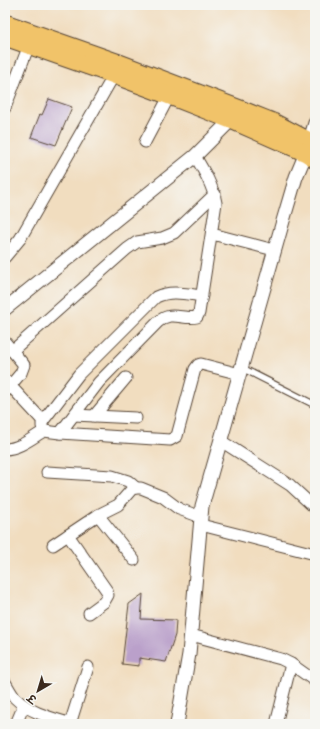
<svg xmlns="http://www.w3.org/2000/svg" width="320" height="729" font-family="Sriracha,'Playpen Sans Deva',sans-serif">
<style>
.building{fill:#baa0ca}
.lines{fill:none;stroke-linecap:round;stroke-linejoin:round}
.service-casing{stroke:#564536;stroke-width:8}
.minor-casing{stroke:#564536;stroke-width:13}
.tertiary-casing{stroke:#564536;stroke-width:15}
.primary-casing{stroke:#564536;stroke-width:19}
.service{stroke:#fff;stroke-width:5.5}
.minor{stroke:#fff;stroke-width:11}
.tertiary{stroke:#fff;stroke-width:13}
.primary{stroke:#f1c369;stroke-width:17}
</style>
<rect width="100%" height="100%" fill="#f6f6f2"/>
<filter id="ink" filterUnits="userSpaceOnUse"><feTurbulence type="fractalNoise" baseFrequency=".025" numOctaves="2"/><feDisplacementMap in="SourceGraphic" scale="8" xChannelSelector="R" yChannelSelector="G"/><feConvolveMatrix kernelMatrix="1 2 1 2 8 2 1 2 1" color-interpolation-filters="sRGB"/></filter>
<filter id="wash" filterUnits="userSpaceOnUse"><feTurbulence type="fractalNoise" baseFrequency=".012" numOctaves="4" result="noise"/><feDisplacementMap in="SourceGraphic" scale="16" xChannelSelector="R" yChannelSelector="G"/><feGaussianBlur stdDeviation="0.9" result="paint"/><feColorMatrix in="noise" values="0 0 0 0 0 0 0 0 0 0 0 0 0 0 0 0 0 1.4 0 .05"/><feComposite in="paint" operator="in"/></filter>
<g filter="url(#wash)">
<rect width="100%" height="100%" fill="#f1ddbf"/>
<g id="blocks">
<g class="building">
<polygon points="49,99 72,107 56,145 31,137 40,114 42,115"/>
<polygon points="143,594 141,619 176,620 175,635 166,662 139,658 139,666 122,664 129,604"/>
</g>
</g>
</g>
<g filter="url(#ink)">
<use href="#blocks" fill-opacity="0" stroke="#564536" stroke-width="1"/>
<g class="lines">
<g class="service-casing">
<polyline id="service" points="242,368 315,405"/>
</g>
<g class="minor-casing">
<g id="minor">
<polyline points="5,108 29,45"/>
<polyline points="145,142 172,91"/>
<polyline points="212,234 274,250"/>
<polyline points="5,257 20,239 114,75"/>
<path d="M202,296c-16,-2 -31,-6 -46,1l-77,77 -36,47c-2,4 -1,6 1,10l16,2 110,7 7,-4 18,-67 3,-4 3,-1 39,10"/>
<polyline points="5,342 24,365 21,373 5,392"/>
<polyline points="12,351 127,249 137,242 162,238 174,233 215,194"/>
<polyline points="5,380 43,421"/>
<polyline points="74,415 136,418"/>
<polyline points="94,416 126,378"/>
<path d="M60,433l39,-51 59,-60c13,-12 24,-2 39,-5l2,-4 17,-110c-3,-17 -12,-32 -21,-47"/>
<polyline points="221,441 290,485 315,508"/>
<path d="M5,449c14,0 27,-11 39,-18"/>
<polyline points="47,472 112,476 128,481 136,488"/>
<polyline points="98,515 134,560"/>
<polyline points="201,525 315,554"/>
<polyline points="68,535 107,591 108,595 104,602 89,613"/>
<polyline points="53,545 98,515 118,505 132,489 136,488 141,488 163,497 179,509 201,517"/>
<polyline points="191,635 281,659 291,664 315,681"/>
<path d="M5,682c3,5 6,11 10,16 15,15 37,20 57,26"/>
<polyline points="16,724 24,705"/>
<polyline points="70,724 88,667"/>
<polyline points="276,724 291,664"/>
</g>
</g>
<g class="tertiary-casing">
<g id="tertiary">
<polyline points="5,309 195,156 237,114"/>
<polyline points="177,724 189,654 202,506 283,221 296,177 306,153 315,123"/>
</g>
</g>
<g class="primary-casing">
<g id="primary">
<polyline points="5,23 119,63 240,109 273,122 315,144"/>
<polyline points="5,37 114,75 170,96 231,120 306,153 315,159"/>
</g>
</g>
<use href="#service" class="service"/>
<use href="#minor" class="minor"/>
<use href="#tertiary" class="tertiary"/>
<use href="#primary" class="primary"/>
</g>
</g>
<rect width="320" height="729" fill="none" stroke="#f6f6f2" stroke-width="20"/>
<g transform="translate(38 691) rotate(218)" stroke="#f6f6f2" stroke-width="3" paint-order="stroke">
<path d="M0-3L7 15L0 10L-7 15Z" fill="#3b2a1e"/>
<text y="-6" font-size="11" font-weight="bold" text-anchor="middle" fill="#3b2a1e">उ</text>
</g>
</svg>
